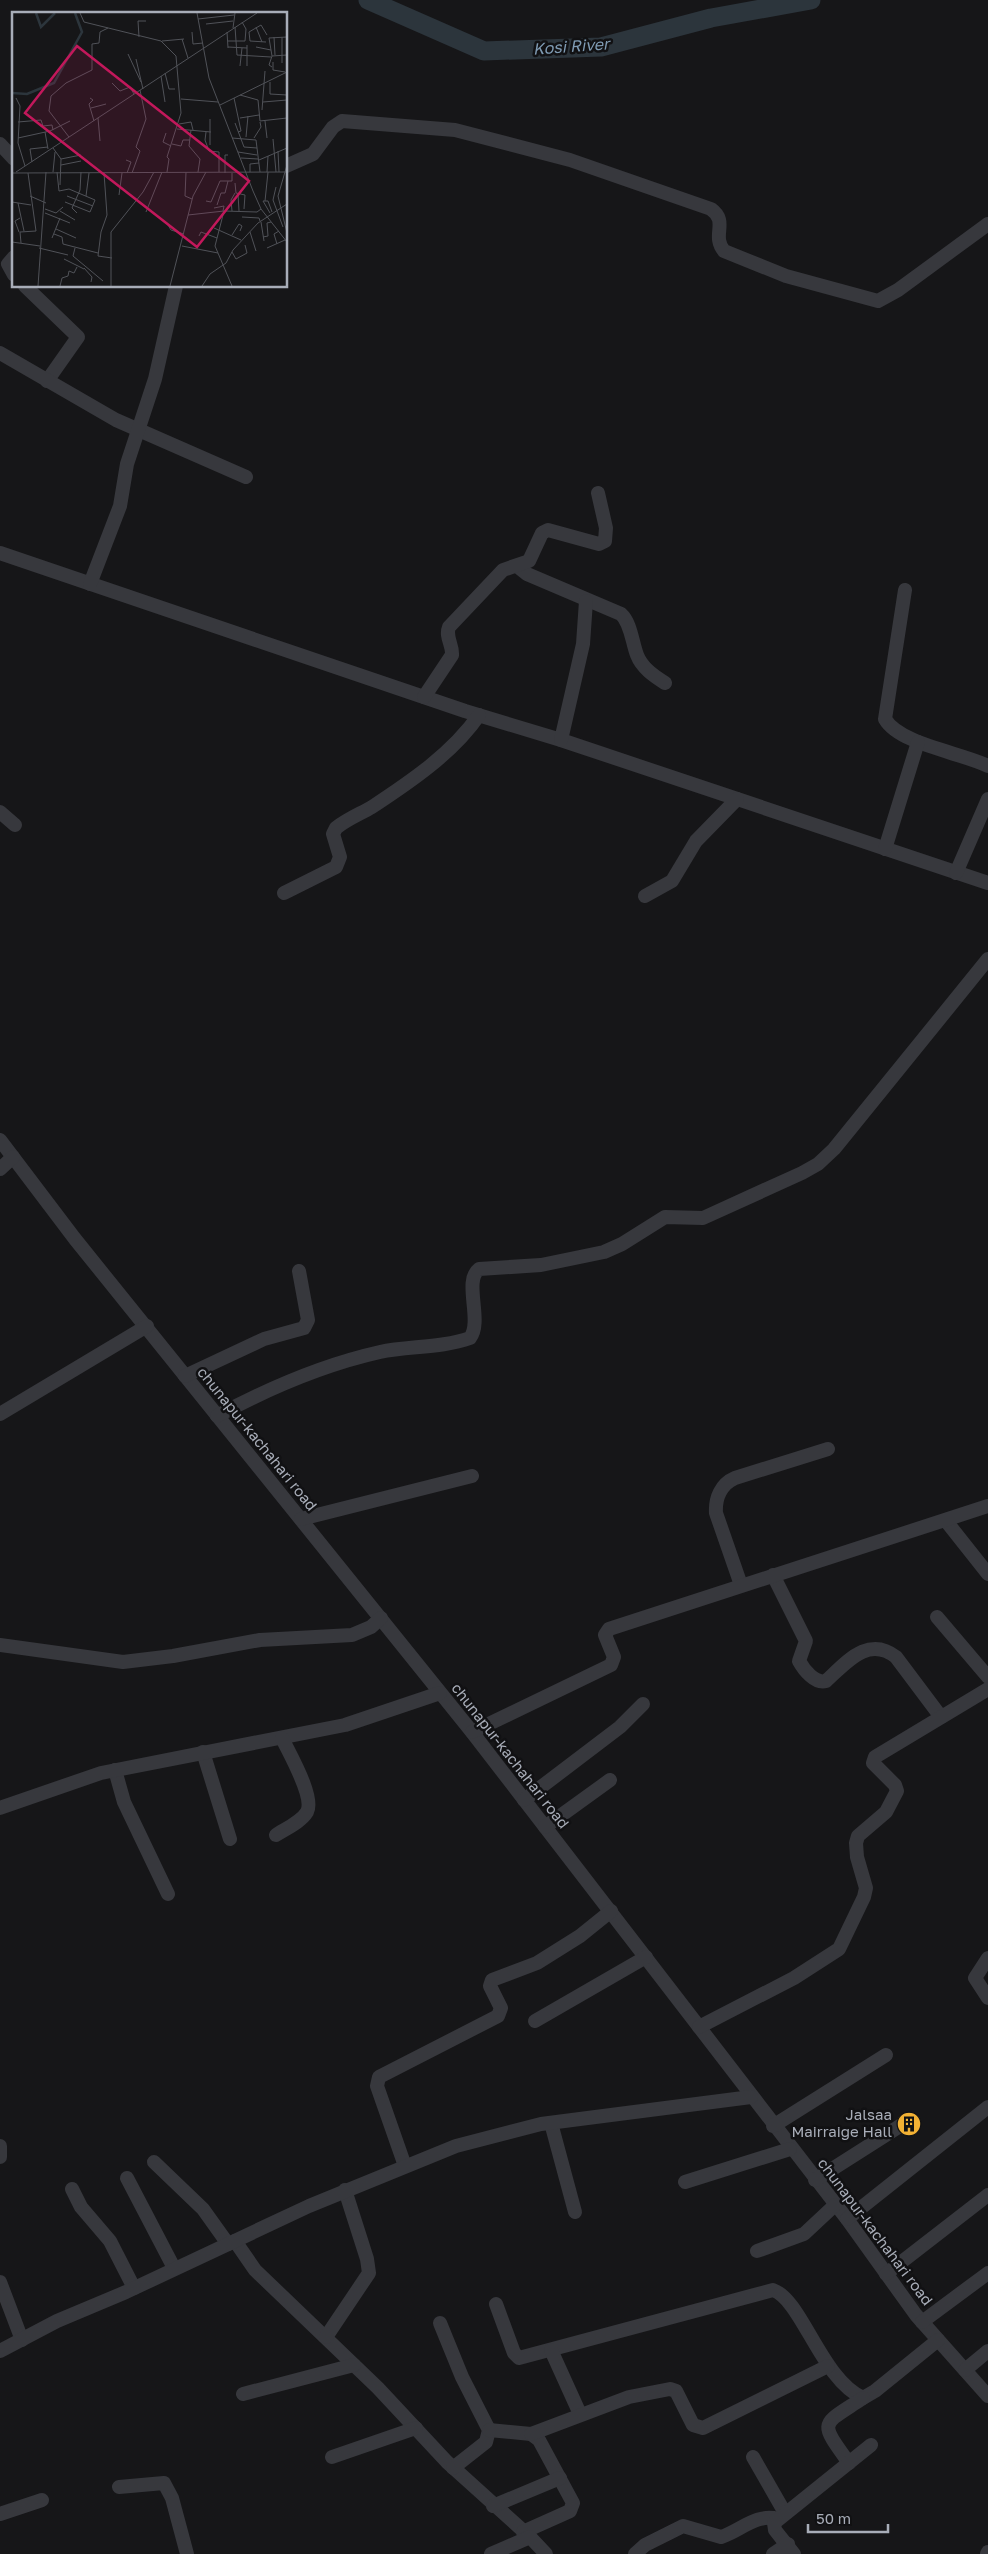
<svg xmlns="http://www.w3.org/2000/svg" width="988" height="2554" font-family="'Golos Text',sans-serif">
<style>
.lines{fill:none;stroke-linecap:round;stroke-linejoin:round}
.river{stroke:#2c353c;stroke-width:19}
.minor{stroke:#37383d;stroke-width:14}
.labels{text-anchor:middle;stroke-width:5;stroke-linejoin:round;paint-order:stroke}
.street-label{font-size:15px;fill:#a8adb8;stroke:#111113}
.poi-label{font-size:15px;fill:#a8adb8;stroke:#111113;text-anchor:end}
.water-label{font-size:16px;font-style:italic;fill:#7f9bb3;stroke:#111113}
.inset-river{fill:none;stroke:#2c353c;stroke-width:2.5}
.inset-road{fill:none;stroke:#505258;stroke-width:1}
.view{fill:#c2185b;fill-opacity:0.15;stroke:#c2185b;stroke-width:2.5}
.inset-edge{fill:none;stroke:#a8adb8;stroke-width:2.5}
</style>
<rect width="100%" height="100%" fill="#161618"/>
<g class="lines">
<polyline class="river" points="368,0 484,51 601,47 711,18 811,0"/>
<g class="minor">
<polyline points="0,144 14,159"/>
<path d="M286,166l27,-12 20,-27 9,-6 113,9 115,30 141,49c18,13 0,26 13,42l62,25 92,25 20,-11 90,-66"/>
<polyline points="14,257 8,264 14,275"/>
<polyline points="25,286 78,337 47,381"/>
<polyline points="0,353 116,420 246,477"/>
<polyline points="0,553 465,711 561,740 988,883"/>
<path d="M517,566l10,8 94,40c10,9 11,28 16,41 5,13 17,21 28,28"/>
<polyline points="90,584 120,506 127,464 155,379 176,286"/>
<path d="M905,590l-20,129c14,25 77,34 103,47"/>
<path d="M424,697l28,-42c1,-10 -7,-18 -3,-28l54,-57 26,-9 13,-28 6,-3 51,14 6,-3 1,-13 -8,-35"/>
<polyline points="561,740 583,644 586,601"/>
<polyline points="0,812 15,825"/>
<polyline points="885,849 918,742"/>
<polyline points="956,873 988,799"/>
<path d="M284,893l52,-26 4,-10 -7,-23 3,-6c11,-9 24,-14 36,-21 38,-25 81,-54 107,-92"/>
<polyline points="645,896 672,881 696,841 737,799"/>
<polyline points="0,1140 75,1239 472,1732 847,2219 916,2315 988,2396"/>
<polyline points="0,1169 13,1157"/>
<polyline points="185,1376 264,1339 304,1328 308,1320 299,1271"/>
<polyline points="0,1414 147,1326"/>
<path d="M217,1416c52,-28 105,-51 163,-64 29,-6 62,-4 90,-14 13,-17 -7,-57 9,-69l62,-4 63,-13 18,-8 43,-27 38,1 99,-45 16,-9 16,-15 154,-190"/>
<polyline points="301,1519 472,1476"/>
<polyline points="946,1521 988,1574"/>
<path d="M773,1575l33,66 -7,20c5,9 16,23 27,20 20,-18 42,-46 70,-24l45,60"/>
<path d="M741,1585l-25,-72c-1,-15 5,-29 19,-35l93,-29"/>
<polyline points="937,1617 988,1677"/>
<polyline points="0,1645 123,1662 173,1656 260,1640 352,1635 371,1627 381,1618"/>
<polyline points="472,1732 611,1665 614,1657 605,1635 609,1629 988,1506"/>
<polyline points="203,1752 230,1839"/>
<polyline points="115,1770 124,1802 168,1894"/>
<polyline points="524,1800 620,1727 643,1704"/>
<polyline points="0,1808 101,1773 345,1725 440,1693"/>
<polyline points="545,1827 610,1780"/>
<path d="M276,1835c9,-6 25,-13 31,-23 8,-15 -18,-59 -25,-74"/>
<polyline points="988,1958 975,1978 988,1998"/>
<polyline points="535,2021 646,1957"/>
<polyline points="699,2027 794,1978 839,1949 864,1897 866,1888 857,1857 856,1843 858,1836 886,1812 897,1791 895,1785 873,1763 875,1757 988,1689"/>
<polyline points="551,2123 575,2212"/>
<polyline points="773,2126 886,2055"/>
<polyline points="0,2146 0,2157"/>
<polyline points="154,2162 203,2209 228,2244"/>
<polyline points="405,2166 377,2086 379,2077 498,2016 501,2008 490,1986 492,1980 537,1963 580,1936 611,1911"/>
<polyline points="127,2178 174,2268"/>
<polyline points="815,2180 903,2124"/>
<polyline points="685,2182 790,2149"/>
<polyline points="72,2189 81,2207 110,2241 134,2288"/>
<polyline points="847,2219 988,2107"/>
<polyline points="235,2241 255,2270 378,2388 447,2462 530,2537"/>
<polyline points="757,2251 804,2234 835,2205"/>
<polyline points="886,2274 988,2195"/>
<polyline points="0,2282 22,2340"/>
<path d="M496,2304l18,49 5,5 254,-68c29,10 48,89 90,108l12,-7 63,-51"/>
<polyline points="922,2322 988,2273"/>
<polyline points="440,2323 462,2377 489,2430 486,2442 453,2468"/>
<polyline points="326,2337 369,2273 367,2259 345,2190"/>
<polyline points="551,2350 580,2414"/>
<polyline points="0,2351 57,2321 126,2292 309,2206 456,2146 541,2124 751,2097"/>
<polyline points="965,2370 988,2351"/>
<polyline points="243,2394 354,2365"/>
<polyline points="489,2430 531,2434 539,2440 573,2503 570,2511 523,2532"/>
<polyline points="531,2434 629,2397 670,2389 676,2391 693,2425 703,2428 828,2366"/>
<polyline points="332,2457 416,2428"/>
<polyline points="753,2457 785,2513"/>
<path d="M849,2463c-31,-43 -28,-37 14,-65"/>
<polyline points="119,2487 164,2483 172,2498 187,2554"/>
<polyline points="493,2506 560,2478"/>
<polyline points="0,2514 42,2500"/>
<polyline points="491,2554 530,2537 546,2554"/>
<path d="M635,2554l10,-9 38,-19 38,11c19,-6 35,-24 57,-18"/>
<polyline points="773,2554 788,2544"/>
<polyline points="794,2554 775,2530 774,2523 871,2445"/>
<polyline points="987,2554 988,2552"/>
</g>
</g>
<defs>
<g id="building-disc" transform="scale(1.25)"><circle r="9.5" fill="#f2b134" stroke="#111113"/><path d="M-4-6H4V6H1V3H-1V6H-4ZM-2.5-4.3h1.7v1.8h-1.7ZM.8-4.3h1.7v1.8H.8ZM-2.5-1h1.7V.8h-1.7ZM.8-1h1.7V.8H.8Z" fill="#111"/></g>
</defs>
<g fill-rule="evenodd">
<use href="#building-disc" x="909" y="2124"/>
</g>
<g class="labels">
<g class="street-label">
<text transform="translate(257 1439) rotate(51)" y="5">chunapur-kachahari road</text>
<text transform="translate(510 1756) rotate(52)" y="5">chunapur-kachahari road</text>
<text transform="translate(875 2232) rotate(53)" y="5">chunapur-kachahari road</text>
</g>
<g class="poi-label">
<text x="892" y="2120">Jalsaa<tspan x="892" dy="17">Mairraige Hall</tspan></text>
</g>
<g class="water-label">
<text transform="translate(571 46) rotate(-4)" y="6">Kosi River</text>
</g>
</g>
<g transform="translate(12 12)">
<rect width="275" height="275" fill="#161618"/>
<path class="inset-river" d="M24,1l5,14 14,-14M0,81l15,1 27,-11 28,-51 -7,-19"/>
<path class="inset-road" d="M68,1l4,9 77,19 15,15 5,57 -14,44 2,2 -2,13M185,1l12,65 44,113 8,18 26,33M186,7l36,-4M194,12l27,-3M223,15l2,28 34,2M244,15l6,15M221,16l2,-15M180,20l1,12 10,-1M215,20l1,16M127,25l-1,-16h8M262,25l1,18M170,27l6,19M150,29l22,-2M216,29h17l1,-12 -4,-7M254,30l-16,-1 -1,-9 12,-7 6,10M235,33v21M216,35l19,1M244,35l15,3M116,42l13,28M260,44l-3,-18 18,-1M124,47l7,30M261,50v8l12,2M270,51v-26M228,54l2,-18M260,55l-3,-2 3,-9 15,-1M153,61l4,16h6M149,64l4,26M258,70v12l17,1M100,71l8,8 10,-4 4,7M228,83l18,5 2,21 27,-3M4,86l4,8 -2,37 7,23M78,86l3,2 -4,4 5,17M222,86l7,33 -3,1M169,87l37,3M251,90l24,-2M208,93l67,-33M79,96l15,-4M250,98l3,-39M86,106l2,23M228,106l19,-3M198,107v26M253,109l2,17M6,110l23,-2 2,6 9,-1 1,5M223,111l9,24 13,1M167,112l12,-2 2,8M165,117l34,3M179,118l-2,16 11,13 -2,13M33,120l3,17M194,120l-1,8 4,11 10,1v20M154,121l-3,9 8,4M57,125l-20,-26 2,-15 15,-13 26,-13v-26l7,-1 1,-11 8,-4M234,125l2,-21M6,126l32,-7 20,-10M220,126l24,2 4,32M242,126l7,-11 -1,-5M261,127l3,33M160,132l9,2 2,-6h7M41,136l8,11 20,-4M266,139l1,21M226,140l19,3M229,146l17,1M114,148l5,2 -4,11M247,148l28,-12M20,150l-2,-13 18,-2M49,153l20,-4M275,153l-9,31 9,37M4,160l241,-159M41,160l2,-20M45,160l2,19 10,-2 26,11 -5,12 -25,-10M174,160l-1,24 7,3M238,160v-8l9,-1M255,160l1,-16M0,161l275,-1M92,161l3,42 -6,17 -3,24 14,2M120,161l8,-22 -4,-4 10,-28 -6,-29M213,161v-18h3M223,171l1,10 9,2 -1,14M48,173l1,-26M264,175l-3,13 10,27M226,182l1,17M107,183l3,-22M18,184l16,7M55,184l26,10M74,184l3,-23M194,189l5,1 9,-21h12v-8M253,189l3,-29M0,190l19,3M6,191l6,28M205,193l4,-12h4l3,-12M202,196l10,-2 -1,5M33,197l11,4 7,-6M48,199l15,9M220,199l-1,-11 4,-7M134,200l16,-40M33,201l25,10M65,201l-5,-5 8,-18 1,-18M258,201l-7,-12h5l4,11M176,203l36,-4M230,205l17,1 1,3M249,210l3,19M156,213l3,5 13,4M202,216l27,12M44,217l20,9M7,220l-4,-11 5,-3M238,220l6,19M42,222l8,3 1,7 35,9M220,223l7,-11 3,2 -2,5M187,224l2,-4 16,6M251,225l5,-1 -1,-13 4,-1M40,226l8,-20M0,230l28,4M9,231l-1,-11 16,-1 -8,-58M265,232l-3,-10 5,-3M170,234l36,7M27,236l29,7M63,236l-2,8 30,25M255,236l18,-8M220,240l4,7 11,-6 -2,-8M52,247l20,10M72,256l8,9 -1,5M26,274l8,-114M48,274l2,-8 6,-2 1,-5 5,2 3,-6M99,274v-54l32,-40 11,-20M158,274l23,-90 13,-24M190,274l8,-12 16,-11 7,-13 25,-27 29,-19M220,274l-17,-40 9,-35 33,1 4,-3"/>
<path class="view" d="M65,34l172,135 -52,66 -172,-134z"/>
<rect width="275" height="275" class="inset-edge"/>
</g>
<path d="M808 2524v8h80v-8" fill="none" stroke="#a8adb8" stroke-width="2.5"/>
<text x="816" y="2524" font-size="15" fill="#a8adb8" stroke="#111113" stroke-width="4" paint-order="stroke">50 m</text>
</svg>
